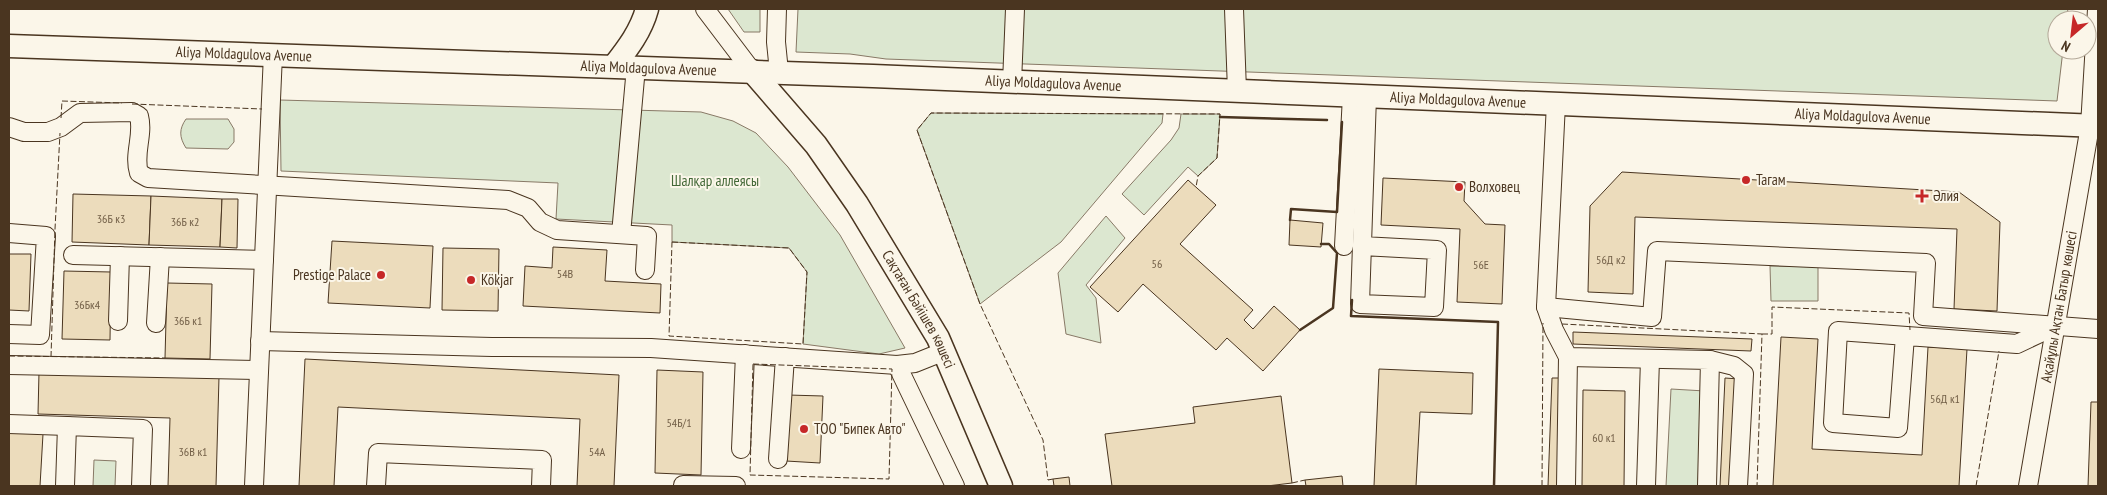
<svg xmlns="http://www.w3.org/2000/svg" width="2107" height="495" font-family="'PT Sans Narrow',sans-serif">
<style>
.green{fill:#dce7d0;stroke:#887966}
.building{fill:#ecdcbc;stroke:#4a3520}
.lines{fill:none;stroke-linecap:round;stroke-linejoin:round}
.minor-casing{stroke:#4a3520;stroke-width:20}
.major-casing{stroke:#4a3520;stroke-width:25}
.minor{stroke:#fbf6e9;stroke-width:18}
.major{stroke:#fbf6e9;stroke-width:22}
.fence{stroke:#4a3520;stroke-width:1;stroke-dasharray:6 2.5;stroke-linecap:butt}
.wall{stroke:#4a3520;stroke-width:2.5}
.poi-dot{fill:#c62828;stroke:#fbf6e9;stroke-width:2}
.labels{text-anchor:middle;stroke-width:4;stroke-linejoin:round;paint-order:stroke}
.number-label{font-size:12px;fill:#725f47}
.street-label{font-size:15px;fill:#4a3520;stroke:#fbf6e9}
.poi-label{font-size:15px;fill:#4a3520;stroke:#fbf6e9;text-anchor:start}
.park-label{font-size:15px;fill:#436837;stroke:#fbf6e9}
</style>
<rect width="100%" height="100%" fill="#fbf6e9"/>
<g class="green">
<polygon points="728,9 760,9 760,32 744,32"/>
<polygon points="798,9 2068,9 2066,20 2057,20 2057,50 2063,50 2057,101 886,59 850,54 796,52"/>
<polygon points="280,100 701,112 733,121 756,133 788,167 840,235 905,348 879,354 803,344 807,272 789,248 672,242 672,225 556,219 558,183 281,171"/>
<polygon points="931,113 1163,114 1162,123 1061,242 980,304 917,130"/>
<polygon points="1181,114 1220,114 1217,158 1198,176 1188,167 1144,215 1122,194 1171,140 1179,128"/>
<path d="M186,119h42l6,10v13l-6,7 -42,-1c-7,-11 -7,-19 0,-29z"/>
<polygon points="1106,216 1125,238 1086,285 1096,298 1101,343 1066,334 1058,273"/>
<polygon points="1770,266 1818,266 1818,301 1771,301"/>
<polygon points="1671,389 1705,391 1700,486 1666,486"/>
<polygon points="94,460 116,461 115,486 93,486"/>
</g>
<g class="building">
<polygon points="1622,172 1959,192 2000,222 1997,311 1954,309 1957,229 1635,217 1633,294 1588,292 1590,206"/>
<polygon points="1383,178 1465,182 1464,201 1485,224 1505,225 1502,304 1457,302 1460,229 1381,225"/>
<polygon points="1188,180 1216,205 1180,244 1253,310 1244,320 1253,329 1274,306 1300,330 1263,371 1227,338 1216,350 1143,284 1118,312 1090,287"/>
<polygon points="73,194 151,196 149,245 72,242"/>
<polygon points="151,196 222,199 220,247 149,245"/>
<polygon points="222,199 238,199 237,248 220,247"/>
<polygon points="1290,220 1323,223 1321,247 1289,245"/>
<polygon points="332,241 433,246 430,308 328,303"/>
<polygon points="553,247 607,250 605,281 661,284 660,313 523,306 525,266 552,268"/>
<polygon points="443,248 499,249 498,311 442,310"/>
<polygon points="9,254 31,254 29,311 9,310"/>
<polygon points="64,271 111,272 110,340 62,339"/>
<polygon points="167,283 212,284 210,359 165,358"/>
<polygon points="1573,332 1752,339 1751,351 1573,344"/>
<polygon points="1781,337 1818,339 1812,449 1922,455 1928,347 1967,349 1959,486 1773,486"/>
<polygon points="305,359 619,375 614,486 577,486 580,419 338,407 334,486 299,486"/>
<polygon points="1379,369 1473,373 1472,414 1420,412 1416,486 1374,486"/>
<polygon points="657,370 703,372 701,475 655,473"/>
<polygon points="39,372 219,377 216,486 168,486 170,418 38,414"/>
<polygon points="1552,378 1564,378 1560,486 1548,486"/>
<polygon points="1725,378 1739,379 1734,486 1720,486"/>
<polygon points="1583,390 1625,391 1624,486 1582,486"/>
<polygon points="788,395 823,396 820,463 786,461"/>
<polygon points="1281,396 1292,483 1267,486 1112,486 1105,434 1195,423 1193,407"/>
<polygon points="2091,402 2098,402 2098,486 2088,486"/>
<polygon points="9,432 43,434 40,486 9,486"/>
<polygon points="1342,476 1343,486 1306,486 1305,480"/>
<polygon points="1069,477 1070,486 1054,486 1053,479"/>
</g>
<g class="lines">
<g class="minor-casing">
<g id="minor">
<polyline points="705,9 752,71"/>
<polyline points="777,9 776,42 779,72"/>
<polyline points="1234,9 1237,91"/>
<polyline points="1012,83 1015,9"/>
<polyline points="1556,103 1546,307 1554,330 1568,357 1710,360 1707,486"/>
<path d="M9,127l15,5h24l13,-5 19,-14 52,-1 7,4c5,19 -6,38 0,57l9,5 360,22 20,8 12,14 17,8 90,6 -2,34"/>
<polyline points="9,233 46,236 40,335 9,334"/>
<polyline points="621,234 636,67"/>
<polyline points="1344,246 1352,96"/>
<polyline points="1362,246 1437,250 1434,307 1360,304 1367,96"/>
<polyline points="73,255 264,260"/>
<polyline points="1546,307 1652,317 1657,251 1926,263 1923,316 2098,329"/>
<polyline points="118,321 120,256"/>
<polyline points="156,323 160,257"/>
<polyline points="1905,336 1898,428 1833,423 1838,331 2017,344 2053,327"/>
<polyline points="260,341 492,347 651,348 897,365 915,363 945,351"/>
<polyline points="1710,360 1734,366 1744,374 1738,486"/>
<polyline points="9,365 259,370"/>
<polyline points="897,365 955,486"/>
<polyline points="9,424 67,426"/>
<polyline points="741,449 745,354"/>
<polyline points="778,459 785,357"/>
<polyline points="683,485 736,486"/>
<polyline points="65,486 67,426 143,429 141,486"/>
<polyline points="254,486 273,54"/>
<polyline points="376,486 378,453 542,460 541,486"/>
<polyline points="1566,486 1568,357"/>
<polyline points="1646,486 1650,359"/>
<path id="s1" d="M2028,486l62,-360 7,-117"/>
</g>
</g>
<g class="major-casing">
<g id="major">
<path id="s2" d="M9,46l864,30 1225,50"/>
<path d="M614,66c14,-18 27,-35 33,-57"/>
<path id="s3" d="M752,71l64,74 16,23 25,36 81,134 63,148"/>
</g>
</g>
<use href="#minor" class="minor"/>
<use href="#major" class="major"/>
<g class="fence">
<polyline points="132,104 262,109"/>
<polyline points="61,118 62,101 122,103"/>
<polygon points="672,242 789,248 807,272 803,344 669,336"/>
<polyline points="1562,324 1762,334 1757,486"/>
<polyline points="1762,334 1772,334 1772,307 1909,313 1910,330"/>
<polyline points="9,356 165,358"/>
<polyline points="51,357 55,229 60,133"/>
<polygon points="753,364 892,369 889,479 750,475"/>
<polyline points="1053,479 1048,480 1043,440 980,304 917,130 931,113 1220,114 1217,158 1198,176 1196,187"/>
<polyline points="1292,483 1305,480"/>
<polyline points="1542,486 1543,323"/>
<polyline points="1976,486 1999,351"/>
</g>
<g class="wall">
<polyline points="1220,117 1327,120"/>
<polyline points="1290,220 1291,209 1337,212 1342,122"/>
<polyline points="1352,300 1351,316 1498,322 1494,486"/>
<polyline points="1300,330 1333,308 1337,253 1329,244 1321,244"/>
</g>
</g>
<g class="poi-dot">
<circle cx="1746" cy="180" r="5"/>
<circle cx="1459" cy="187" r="5"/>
<path d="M1919.5 188.5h5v5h5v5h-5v5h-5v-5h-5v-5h5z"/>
<circle cx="381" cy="275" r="5"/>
<circle cx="471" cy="280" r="5"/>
<circle cx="804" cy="429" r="5"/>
</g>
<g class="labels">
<g class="number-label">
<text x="111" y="223">36Б к3</text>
<text x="185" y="226">36Б к2</text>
<text x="1611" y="264">56Д к2</text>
<text x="1157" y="268">56</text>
<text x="1481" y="269">56Е</text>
<text x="565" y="278">54В</text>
<text x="87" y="309">36Бк4</text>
<text x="188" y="325">36Б к1</text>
<text x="1945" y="403">56Д к1</text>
<text x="679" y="427">54Б/1</text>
<text x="1604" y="442">60 к1</text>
<text x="193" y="456">36В к1</text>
<text x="597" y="456">54А</text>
</g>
<g class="street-label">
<text dy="5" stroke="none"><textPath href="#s2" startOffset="235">Aliya Moldagulova Avenue</textPath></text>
<text dy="5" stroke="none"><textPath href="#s2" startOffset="640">Aliya Moldagulova Avenue</textPath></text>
<text dy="5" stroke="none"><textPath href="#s2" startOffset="1045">Aliya Moldagulova Avenue</textPath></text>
<text dy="5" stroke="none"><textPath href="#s2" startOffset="1450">Aliya Moldagulova Avenue</textPath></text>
<text dy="5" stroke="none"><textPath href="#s2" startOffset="1855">Aliya Moldagulova Avenue</textPath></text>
<text dy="5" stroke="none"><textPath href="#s1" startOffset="182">Ақайұлы Ақтан Батыр көшесі</textPath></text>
<text dy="5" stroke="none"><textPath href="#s3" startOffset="292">Сақтаған Бәйішев көшесі</textPath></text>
</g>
<g class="poi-label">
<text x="1756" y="185">Тагам</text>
<text x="1469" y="192">Волховец</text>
<text x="1933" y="201">Әлия</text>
<text x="371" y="280" text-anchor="end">Prestige Palace</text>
<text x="481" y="285">Kökjar</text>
<text x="814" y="434">ТОО "Бипек Авто"</text>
</g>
<g class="park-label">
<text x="715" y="186">Шалқар аллеясы</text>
</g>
</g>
<rect width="2107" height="495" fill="none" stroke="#4a3520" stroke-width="20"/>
<g transform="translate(2072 35) rotate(208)"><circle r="24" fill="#fbf6e9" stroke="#b4a999"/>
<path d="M0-4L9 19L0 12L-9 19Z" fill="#c62828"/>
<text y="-8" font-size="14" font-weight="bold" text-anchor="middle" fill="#4a3520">N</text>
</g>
</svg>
